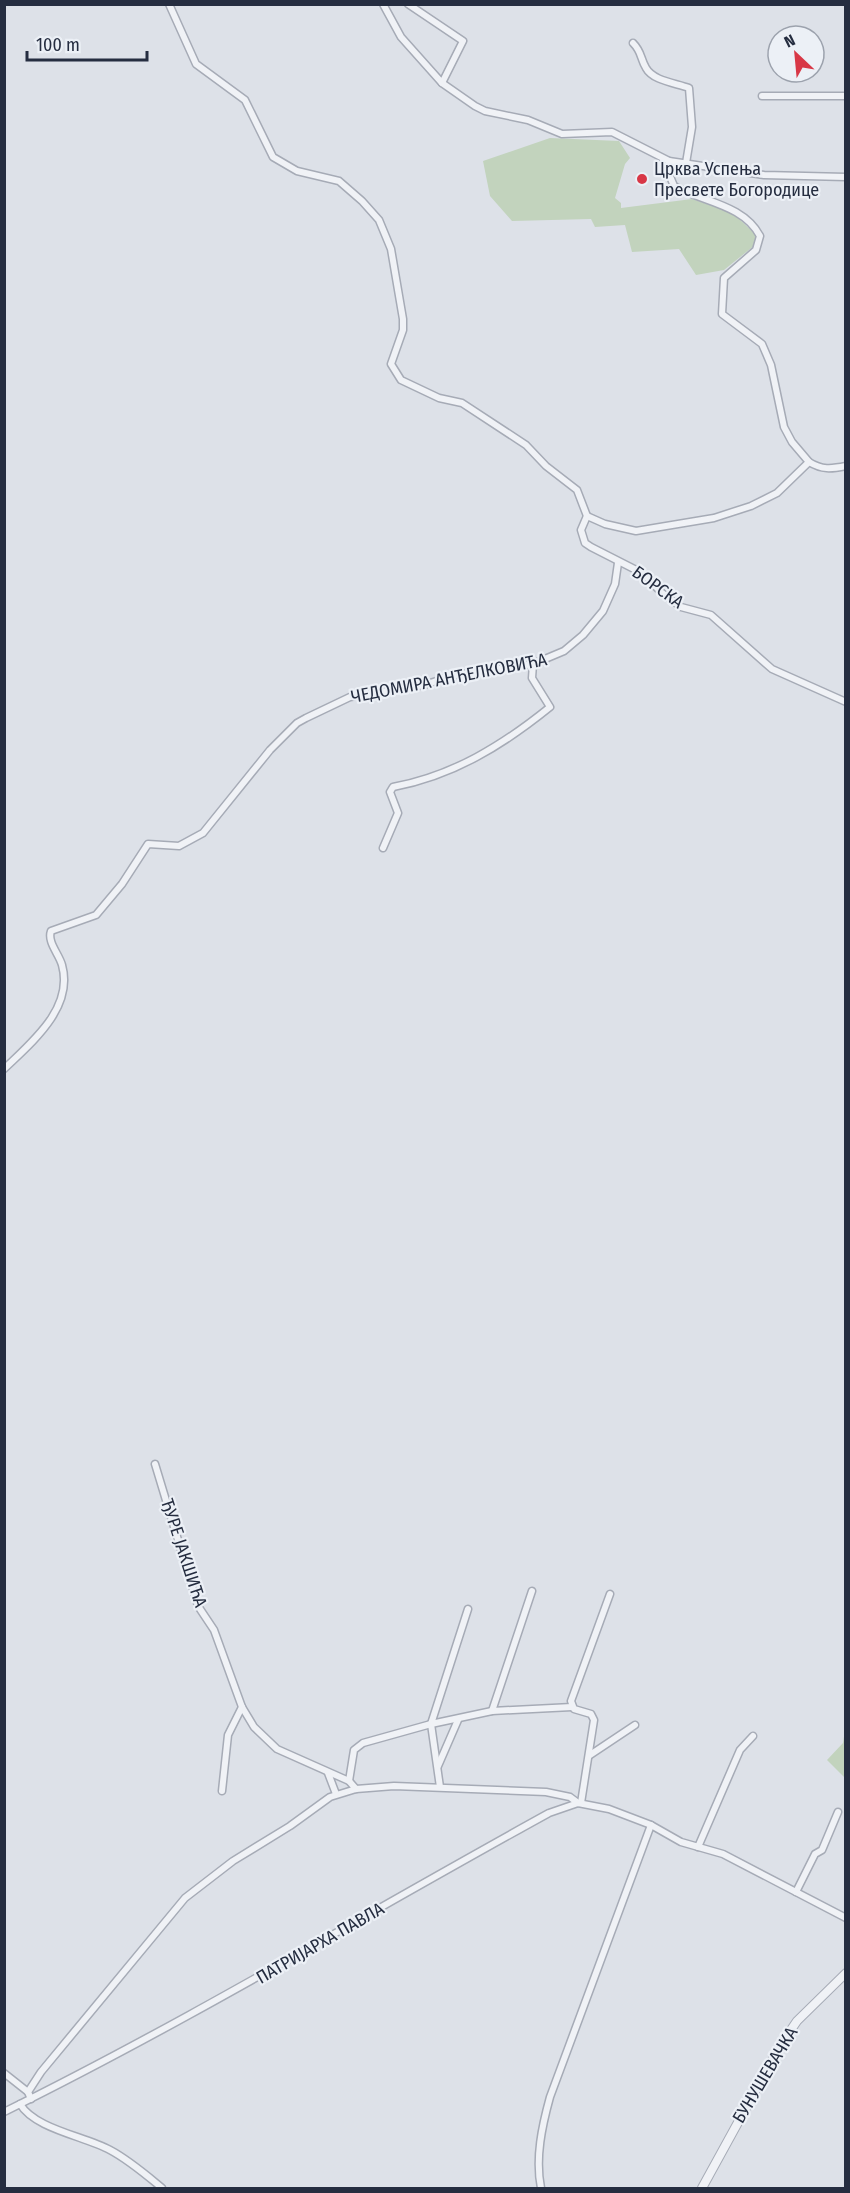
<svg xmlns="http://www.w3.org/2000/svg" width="850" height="2193" font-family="'Fira Sans Condensed',sans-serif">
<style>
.green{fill:#c2d3bd}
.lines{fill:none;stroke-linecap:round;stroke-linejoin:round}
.minor-casing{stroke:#a6abb6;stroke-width:9}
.tertiary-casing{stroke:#a6abb6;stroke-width:10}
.minor{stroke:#f0f2f6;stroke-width:6}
.tertiary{stroke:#f0f2f6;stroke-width:8}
.poi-dot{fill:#d83746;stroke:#ecf0f6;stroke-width:2}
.labels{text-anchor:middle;stroke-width:4.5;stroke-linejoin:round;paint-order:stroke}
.poi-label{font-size:18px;fill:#252d40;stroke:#ecf0f6;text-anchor:start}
.street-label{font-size:18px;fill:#252d40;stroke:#ecf0f6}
</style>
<rect width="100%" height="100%" fill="#dde1e8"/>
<g class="green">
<polygon points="550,138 619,141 630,158 625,164 615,198 621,203 621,208 692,199 733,213 756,235 755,245 724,270 696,275 679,249 632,252 625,225 595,227 591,219 512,221 490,196 483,161"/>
<polygon points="845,1730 845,1778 827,1760 843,1743"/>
</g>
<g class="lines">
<g class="minor-casing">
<g id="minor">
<polyline points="169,4 196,64 245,100 273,157 297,171 339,181 362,201 379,220 391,249 403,319 403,330 391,364 401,380 439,398 462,403 526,445 546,466 577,490 587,516"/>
<polyline points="383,4 401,37 442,83 475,106 485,111 528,120 562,134 612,132 669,161 764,175 846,177"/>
<polyline points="408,4 463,41 442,83"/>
<path d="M633,43c9,9 7,15 13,25 7,13 30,15 43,20l3,39 -6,36"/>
<polyline points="762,96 846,96"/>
<path d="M669,161v13l5,12c28,16 69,18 86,50l-4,14 -32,28 -2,36 40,30 9,21 13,62 8,15 17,20"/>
<polyline points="587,516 581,530 585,543 591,547 642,573 662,593 681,607 711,615 772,669 846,702"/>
<path d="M587,516l18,8 31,7 78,-13 37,-12 26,-13 32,-31c13,8 22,7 37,4"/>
<path d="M383,848l15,-35 -8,-21 3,-5c60,-11 110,-42 157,-80l-18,-29 1,-14"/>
<path d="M4,1069c28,-27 70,-61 58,-104 -3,-11 -15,-23 -11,-34l45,-16 26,-31 26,-40 31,2 24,-13 67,-83 27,-27 9,-5 44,-21 74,-12 31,-10 78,-11 31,-13 19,-16 20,-24 12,-27 3,-21"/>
<polyline points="155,1464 198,1606 214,1630 242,1707 254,1727 277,1749 349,1781 356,1789"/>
<polyline points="492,1711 532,1591"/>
<polyline points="590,1755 635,1725"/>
<polyline points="438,1766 458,1720"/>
<polyline points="328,1773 336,1794"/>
<polyline points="349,1781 354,1750 363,1743 431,1724 492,1711 572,1707"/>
<polyline points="440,1787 431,1724 468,1609"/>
<polyline points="222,1791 228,1735 242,1707"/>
<polyline points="581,1803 594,1720 591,1714 574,1709 571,1701 610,1594"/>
<polyline points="698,1847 740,1750 753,1736"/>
<polyline points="796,1892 815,1854 822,1850 838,1812"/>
<polyline points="4,2073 28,2092"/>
<polyline points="31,2099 28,2092 41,2072 185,1898 233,1861 290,1826 330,1797 356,1789 394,1786 546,1792 570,1797 578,1803"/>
<path d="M20,2104c15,25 64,32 90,46 19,10 35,24 52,38"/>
<path d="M4,2112c186,-92 363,-199 545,-299l29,-10 31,6 42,16 30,17 42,12 123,64"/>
<path d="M541,2188c-6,-30 1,-62 9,-91l101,-272"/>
</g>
</g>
<g class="tertiary-casing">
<polyline id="tertiary" points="702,2188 780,2046 797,2021 846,1973"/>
</g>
<use href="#minor" class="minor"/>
<use href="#tertiary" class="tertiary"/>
</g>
<circle class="poi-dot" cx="642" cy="179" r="6"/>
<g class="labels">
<g class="poi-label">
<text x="654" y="175">Црква Успења<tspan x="654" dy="21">Пресвете Богородице</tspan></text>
</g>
<g class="street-label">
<text transform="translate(658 587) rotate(36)" y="6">БОРСКА</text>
<text transform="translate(449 678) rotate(-11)" y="6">ЧЕДОМИРА АНЂЕЛКОВИЋА</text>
<text transform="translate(184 1553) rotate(72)" y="6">ЂУРЕ ЈАКШИЋА</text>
<text transform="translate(320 1943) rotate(-30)" y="6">ПАТРИЈАРХА ПАВЛА</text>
<text transform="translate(765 2075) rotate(-59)" y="6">БУНУШЕВАЧКА</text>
</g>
</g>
<rect width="850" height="2193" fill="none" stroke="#252d40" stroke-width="12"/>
<g transform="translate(796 54) rotate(334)"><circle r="28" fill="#ecf0f6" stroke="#9ca2ad" stroke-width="1.5"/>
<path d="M0-4.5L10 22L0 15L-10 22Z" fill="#d83746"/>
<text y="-9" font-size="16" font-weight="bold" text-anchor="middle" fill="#252d40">N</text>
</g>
<path d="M27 51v9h120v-9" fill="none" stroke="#252d40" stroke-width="3"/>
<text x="36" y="51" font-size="18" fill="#252d40" stroke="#ecf0f6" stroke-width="4.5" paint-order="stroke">100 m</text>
</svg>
